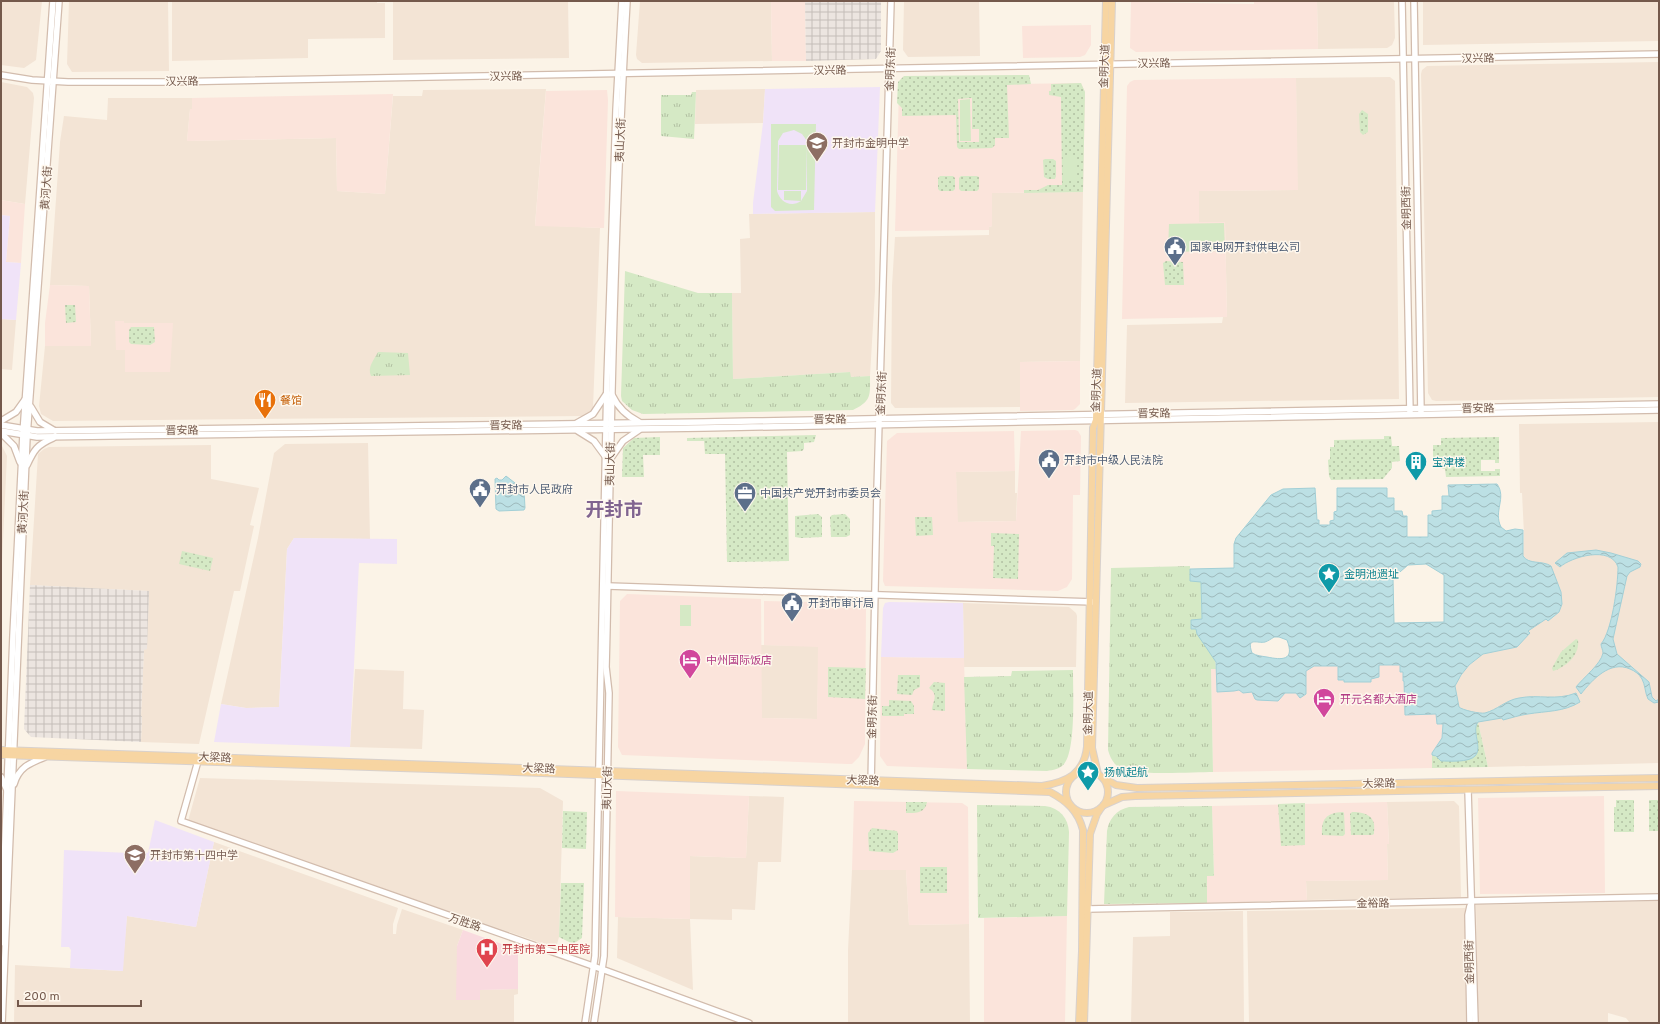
<svg xmlns="http://www.w3.org/2000/svg" width="1660" height="1024" font-family="Overpass,'Noto Sans SC',sans-serif">
<style>
.residential{fill:#f3e4d5;fill-rule:evenodd}
.commercial{fill:#fbe4db}
.industrial{fill:url(#industrial-grid)}
.education{fill:#f0e3f8}
.medical{fill:#f9dadf}
.grass{fill:url(#grass-dots);fill-rule:evenodd}
.park{fill:url(#park-tufts)}
.garden{fill:#d5e9c5;fill-rule:evenodd}
.water{fill:url(#water-waves);stroke:#a2cfd6;fill-rule:evenodd}
.lines{fill:none;stroke-linecap:round;stroke-linejoin:round}
.secondary-casing{stroke:#d2bcad;stroke-width:8}
.primary-casing{stroke:#d8d1cd;stroke-width:8}
.secondary{stroke:#fff;stroke-width:5.5}
.primary{stroke:#f7d5a2;stroke-width:6}
.labels{text-anchor:middle;stroke-width:3;stroke-linejoin:round;paint-order:stroke}
.street-label{font-size:11px;fill:#74594c;stroke:#fef7ed}
.education-label{font-size:11px;fill:#785e54;stroke:#fef7ed;text-anchor:start}
.service-label{font-size:11px;fill:#4e5e75;stroke:#fef7ed;text-anchor:start}
.food-label{font-size:11px;fill:#c56008;stroke:#fef7ed;text-anchor:start}
.culture-label{font-size:11px;fill:#0d838f;stroke:#fef7ed;text-anchor:start}
.hotel-label{font-size:11px;fill:#b23c85;stroke:#fef7ed;text-anchor:start}
.health-label{font-size:11px;fill:#be3a42;stroke:#fef7ed;text-anchor:start}
.town-label{font-size:19px;font-weight:bold;fill:#806490;stroke:#fef7ed}
</style>
<defs>
<pattern id="industrial-grid" width="8" height="8" patternUnits="userSpaceOnUse"><rect width="8" height="8" fill="#ece5e0"/><path d="M0 4h8M4 0v8" fill="none" stroke="#c4bdb8"/></pattern>
<pattern id="grass-dots" width="8" height="8" patternUnits="userSpaceOnUse"><rect width="8" height="8" fill="#d5e9c5"/><path d="M2 2h.1M6 6h.1" fill="none" stroke="#b1c0a2" stroke-width="1.8" stroke-linecap="round"/></pattern>
<pattern id="park-tufts" width="24" height="20" patternUnits="userSpaceOnUse"><rect width="24" height="20" fill="#d5e9c5"/><path d="M3 7l-1-3M5 7V3M7 7l1-3M15 17l-1-3M17 17v-4M19 17l1-3" fill="none" stroke="#b1c0a2"/></pattern>
<pattern id="water-waves" width="16" height="10" patternUnits="userSpaceOnUse"><rect width="16" height="10" fill="#bce0e4"/><path d="M0 5q4-4 8 0t8 0" fill="none" stroke="#9db9bb"/></pattern>
</defs>
<rect width="100%" height="100%" fill="#fbf3e7"/>
<g class="residential">
<polygon points="1,1 42,1 36,60 24,68 1,65"/>
<polygon points="69,1 168,1 169,71 72,72 67,64"/>
<polygon points="172,1 377,1 377,3 385,3 385,38 308,39 308,58 172,61"/>
<polygon points="393,1 568,1 569,58 393,60"/>
<polygon points="640,1 771,1 772,61 642,63 637,59 636,55"/>
<polygon points="904,1 979,1 980,56 908,57 903,50"/>
<polygon points="1317,1 1394,1 1395,38 1392,45 1387,48 1318,49"/>
<polygon points="1423,1 1659,1 1659,41 1423,45"/>
<polygon points="1659,62 1659,397 1436,401 1432,400 1428,393 1421,74 1422,70 1427,66"/>
<polygon points="1390,77 1395,81 1399,399 1125,403 1127,325 1222,323 1223,317 1227,317 1225,222 1199,222 1199,191 1297,190 1296,78"/>
<polygon points="1,82 27,87 33,93 34,98 25,204 1,200"/>
<path d="M546,89l-11,136 65,3 -7,180 -5,6 -5,2 -530,5 -12,-7 -2,-8 6,-60 46,-1 -2,-59 -39,-1 10,-143 4,-26 43,4 1,-22h84v11h-2l-3,32 149,-3 1,53 48,3 8,-98h29l1,-6zM124,321v2l46,49 -45,-22z"/>
<polygon points="765,89 763,123 695,124 696,90"/>
<polygon points="1083,192 1080,361 1020,362 1020,407 895,408 891,403 892,286 895,237 989,235 989,227 992,226 992,193"/>
<polygon points="875,212 875,291 870,376 850,377 850,372 733,379 732,293 741,293 740,239 750,238 749,214"/>
<polygon points="1,319 16,320 12,370 1,369"/>
<polygon points="1659,422 1659,763 1488,767 1478,722 1459,707 1455,690 1456,683 1466,668 1483,654 1517,647 1528,631 1546,619 1548,621 1559,612 1562,604 1560,588 1547,564 1533,562 1525,558 1523,555 1524,534 1522,493 1520,493 1519,424"/>
<polygon points="368,443 370,539 294,538 287,549 279,707 246,708 221,704 258,538 274,453 285,444"/>
<polygon points="1,444 7,456 1,583"/>
<polygon points="211,445 211,479 259,488 250,525 254,526 240,591 234,591 199,744 141,742 142,716 141,716 144,649 147,649 149,591 30,585 38,454 44,449 49,447"/>
<polygon points="1015,471 1015,493 1017,493 1016,521 957,522 956,472"/>
<polygon points="963,603 1069,607 1076,613 1077,616 1076,667 964,667"/>
<polygon points="761,645 819,646 817,719 761,718"/>
<polygon points="355,669 404,671 403,709 424,710 422,749 350,747"/>
<polygon points="200,778 540,788 563,801 559,937 556,948 188,821"/>
<polygon points="749,796 784,797 781,862 758,862 755,910 732,909 732,920 690,919 693,990 617,958 618,917 690,919 690,856 746,858"/>
<polygon points="1454,801 1459,806 1461,897 1307,900 1306,881 1388,880 1387,844 1389,844 1387,802"/>
<polygon points="214,842 398,908 393,924 393,934 396,934 397,925 402,909 463,930 457,946 480,990 518,989 518,994 514,995 514,1023 14,1023 15,965 122,971 127,916 196,927"/>
<polygon points="906,869 909,925 969,924 970,1023 848,1023 848,950 852,870"/>
<polygon points="1659,901 1659,1023 1630,1023 1626,1018 1608,1013 1608,1022 1478,1023 1476,905"/>
<polygon points="1465,908 1466,1023 1249,1023 1247,911"/>
<polygon points="1243,911 1244,1023 1131,1023 1133,937 1170,936 1170,912"/>
</g>
<g class="commercial">
<polygon points="771,1 805,1 806,61 772,61"/>
<polygon points="1254,1 1317,1 1318,49 1136,52 1130,48 1131,2 1254,4"/>
<polygon points="1091,25 1091,45 1085,55 1080,57 1023,58 1022,26"/>
<polygon points="1296,78 1298,190 1199,191 1199,222 1225,222 1227,317 1122,319 1127,86 1130,82 1134,80"/>
<polygon points="1081,83 1085,92 1083,192 992,193 992,226 989,227 989,230 895,231 899,89 901,86"/>
<polygon points="607,90 608,100 604,228 535,226 546,91"/>
<polygon points="393,94 385,194 337,191 336,138 187,141 190,109 192,109 192,98"/>
<polygon points="1,200 25,204 21,263 6,262 10,216 1,215"/>
<polygon points="50,285 89,286 91,346 45,346 45,323"/>
<polygon points="115,321 124,321 124,323 173,323 170,372 125,372 125,350 116,350"/>
<polygon points="1080,361 1080,404 1075,409 1073,410 1020,411 1020,362"/>
<polygon points="1075,430 1078,431 1081,436 1080,495 1073,495 1072,579 1067,587 1058,591 885,586 883,581 887,441 897,433 1014,431 1015,471 956,472 958,522 1016,521 1021,431"/>
<polygon points="627,594 761,599 762,718 817,719 818,647 764,645 764,601 858,603 863,604 866,608 865,744 859,757 852,764 847,764 622,755 618,747 620,601"/>
<polygon points="881,657 964,658 967,769 887,766 880,756"/>
<polygon points="1379,665 1400,665 1403,672 1403,681 1437,714 1443,724 1442,738 1432,753 1432,768 1213,772 1211,669 1216,669 1217,692 1234,691 1239,690 1243,693 1252,692 1255,699 1285,693 1296,693 1306,671 1314,666 1338,666 1344,682 1371,679"/>
<polygon points="616,791 749,796 746,858 690,856 690,919 615,917"/>
<polygon points="1604,796 1605,893 1480,894 1478,798"/>
<polygon points="854,801 962,803 968,807 969,924 909,925 906,870 852,870"/>
<polygon points="1387,802 1389,844 1387,844 1388,880 1306,881 1307,900 1207,903 1207,876 1214,875 1212,806"/>
<polygon points="1067,916 1065,1023 984,1023 984,918"/>
</g>
<g class="industrial">
<polygon points="805,1 881,1 881,51 876,59 806,61"/>
<polygon points="30,585 149,591 147,649 144,650 141,716 142,716 141,742 31,737 24,729"/>
</g>
<g class="education">
<polygon points="880,87 875,212 753,214 753,203 763,123 765,89"/>
<polygon points="1,215 10,216 6,262 21,263 16,320 1,319"/>
<polygon points="294,538 397,539 397,564 359,563 350,747 214,742 221,704 246,708 279,707 287,549"/>
<polygon points="889,602 963,603 964,658 881,657 883,608 885,603"/>
<polygon points="155,820 214,842 196,927 127,916 123,971 70,968 71,950 69,947 61,947 64,850 129,853 130,851 148,853"/>
</g>
<polygon class="medical" points="463,930 518,950 518,989 480,990 480,1000 456,1000 457,946"/>
<g class="grass">
<path d="M1029,75l2,9 -24,1 2,53h-14v7l-3,3 -33,1 -2,-2 -1,-32 -54,1v-8l-5,-5 1,-21 6,-6zM972,98v31h7v13h-20l-1,-43z"/>
<polygon points="1081,83 1085,92 1083,192 1024,193 1024,190 1038,190 1048,185 1062,185 1061,97 1049,95 1049,91 1051,91 1051,84"/>
<polygon points="1362,110 1368,114 1368,132 1363,135 1360,132 1359,114"/>
<polygon points="1045,159 1053,159 1056,161 1056,176 1055,179 1048,179 1044,177 1043,160"/>
<polygon points="940,176 953,176 955,178 955,189 953,191 940,191 938,189 938,178"/>
<polygon points="961,176 977,176 979,177 979,189 977,191 961,191 959,189 959,178"/>
<polygon points="1166,261 1183,262 1184,285 1165,285 1163,263"/>
<polygon points="65,305 75,305 76,322 66,323"/>
<polygon points="131,327 154,327 155,342 150,345 131,344 129,342 129,330"/>
<polygon points="816,435 814,442 804,443 804,449 802,451 787,452 789,561 727,562 725,454 705,454 704,441 687,441 687,438"/>
<polygon points="1384,436 1391,436 1392,446 1399,446 1400,461 1392,462 1392,468 1383,479 1331,480 1329,476 1328,460 1330,459 1330,447 1334,447 1334,440 1384,439"/>
<polygon points="660,437 660,455 643,455 644,477 622,477 623,448 634,438"/>
<polygon points="1499,437 1499,463 1495,463 1495,460 1481,460 1481,471 1495,471 1495,469 1500,469 1500,476 1446,477 1445,469 1442,469 1442,460 1433,460 1433,445 1441,445 1441,438"/>
<polygon points="818,514 822,517 822,537 801,538 795,537 795,516"/>
<polygon points="845,514 850,519 850,535 846,537 831,537 830,517 832,515"/>
<polygon points="915,517 932,517 933,535 916,536"/>
<polygon points="991,533 1019,534 1018,579 993,578 994,546 991,546"/>
<polygon points="182,551 213,558 210,571 179,564"/>
<path d="M1576,639l2,1c2,15 -12,27 -25,31l-1,-3 9,-16z"/>
<polygon points="828,667 866,668 865,699 828,697"/>
<polygon points="898,675 920,675 920,687 914,690 912,695 897,694"/>
<path d="M934,682l11,1v28l-13,-1c1,-10 7,-15 -3,-22z"/>
<polygon points="889,700 911,701 914,706 914,714 904,714 904,716 882,716 882,706 889,706"/>
<polygon points="1478,722 1488,767 1432,768 1432,755 1439,758 1478,748 1475,729"/>
<polygon points="1616,800 1634,800 1634,832 1614,832 1614,807 1616,807"/>
<rect x="1649" y="800" width="10" height="31"/>
<path d="M906,802h21c-2,12 -12,11 -21,11z"/>
<polygon points="1305,803 1305,845 1281,846 1278,804"/>
<polygon points="563,811 587,812 586,849 562,848"/>
<path d="M1343,812l1,1 1,21 -2,2 -21,-1c-1,-16 4,-22 21,-23z"/>
<path d="M1352,812c7,0 18,1 21,9 2,3 1,9 1,13l-2,1h-21l-1,-21z"/>
<polygon points="872,828 897,831 898,834 898,850 893,853 869,851 868,833"/>
<rect x="920" y="867" width="27" height="26"/>
<polygon points="561,883 584,883 582,938 573,944 559,937"/>
</g>
<g class="park">
<polygon points="692,92 696,92 694,139 661,136 661,95 691,95"/>
<path d="M625,271l73,22h34l1,86 117,-7 1,5 19,-1c0,19 2,25 -17,34l-210,4 -11,-4 -10,-9 -1,-5z"/>
<path d="M378,352l30,1 2,22 -39,1c-4,-9 3,-16 7,-24z"/>
<path d="M1190,566v15h11l1,39 -10,9h4l19,31 1,9h-5l2,103c-17,0 -81,4 -93,-4 -7,-4 -10,-11 -12,-18l3,-182z"/>
<path d="M1073,670c0,20 3,81 -9,94 -4,5 -11,6 -17,7l-80,-2 -3,-92 47,-1 1,-5z"/>
<path d="M977,805l68,1c15,2 23,12 24,26l-2,84 -89,2z"/>
<path d="M1212,806l2,70h-7v27l-103,1 3,-73c2,-12 9,-21 22,-24z"/>
</g>
<g class="garden">
<polygon points="970,99 971,141 960,141 960,100"/>
<path d="M771,124h45l-2,86 -39,1 -4,-4zM794,130l8,4 5,7v50l-6,10v-10h-17v9l17,1c-10,7 -21,1 -24,-10l1,-50 5,-8z"/>
<polygon points="779,145 807,145 806,190 778,190"/>
<rect x="1064" y="156" width="13" height="25"/>
<polygon points="1224,223 1225,251 1168,252 1169,224"/>
<rect x="680" y="605" width="11" height="21"/>
</g>
<g class="water">
<polygon points="506,476 524,490 525,508 524,510 499,511 496,509 495,479 497,478 499,480 502,480"/>
<path d="M1497,484c10,14 -4,27 4,43l5,4 9,-2 8,1v26c6,9 19,4 28,10l10,26 1,12 -3,8 -11,9 -2,-2 -18,12 2,2 -13,14 -34,7 -14,11 -8,10 -6,11 4,21c3,3 21,7 26,6 12,-3 21,-13 34,-15 20,-4 37,3 57,-5l4,9c-16,10 -34,9 -52,12 -8,1 -17,4 -25,6l-1,-2 -24,4c-8,10 9,31 -8,37 -8,3 -20,2 -29,2l-5,-5 -4,-1v-2l10,-15 1,-14h-6l-1,-10 -31,1 -1,-34h-1v-9h-3v-7h-21v12l-8,2v3h-27v-2h-6v-14h-24l-8,5v23l-6,4 -4,-5h-11l-7,8 -21,-1 -2,-1 -3,-7 -9,1 -4,-3 -5,1 -17,1 -1,-30 -19,-28 -1,-5h-5v-9l11,-1 -1,-37 -11,-1v-12l44,-1v-24l2,-6 35,-43 12,-6 32,-1 2,32h2v5h11v-4l4,-1v-8l3,-1v-23h50v10h7v13h8l1,5h4v21h21v-22h4v-4l10,-1v-14h7l-1,-11zM1426,564l18,11v47l-50,1 -1,-45 15,-13zM1274,637h5l8,3c8,21 -5,20 -20,17 -6,-1 -10,-1 -15,-4 -6,-17 6,-9 13,-11 3,-1 6,-3 9,-5z"/>
<path d="M1596,550l15,3 27,8 3,3 -1,3 -10,5 -3,4 -14,63 4,15 32,28 3,15 4,4 3,-2v3l-5,1 -6,-4c-3,-6 -3,-15 -6,-20 -3,-5 -7,-8 -12,-10 -20,-9 -38,11 -49,25l-5,-7c7,-9 25,-23 27,-34 0,-3 -2,-6 -2,-9 11,-13 17,-59 17,-77 -7,-22 -47,-10 -58,0l-5,-4 12,-10z"/>
</g>
<g class="lines">
<g class="secondary-casing">
<g id="secondary">
<polyline points="1402,1 1410,413"/>
<polyline points="1414,1 1421,412"/>
<polyline points="1,75 32,80 68,82 167,82 1659,54"/>
<path d="M612,395c6,13 15,21 27,27"/>
<polyline points="31,407 40,422 55,431"/>
<polyline points="1,421 16,412 26,398"/>
<polyline points="577,423 593,414 607,393"/>
<polyline points="1,425 37,431 704,422 1659,404"/>
<polyline points="1,431 37,437 704,428 1659,410"/>
<polyline points="578,431 594,441 605,456"/>
<polyline points="1,433 14,446 20,462"/>
<polyline points="611,458 623,441 639,430"/>
<path d="M27,465c7,-15 10,-20 26,-27"/>
<polyline points="608,586 1094,602"/>
<polyline points="198,761 181,821 607,971 749,1023"/>
<polyline points="1,777 7,790"/>
<path d="M14,784c5,-17 16,-21 31,-27"/>
<polyline points="871,785 877,491 891,1"/>
<polyline points="1468,790 1475,1023"/>
<polyline points="1470,906 1468,915 1470,1023"/>
<polyline points="1088,909 1659,897"/>
<polyline points="1,943 13,635 23,434 53,1"/>
<polyline points="2,1023 27,436 59,1"/>
<polyline points="585,1023 595,956 607,380 616,110 622,1"/>
<path d="M594,1023l10,-67 5,-263 -3,-26 1,-41c4,-208 8,-417 20,-625"/>
</g>
</g>
<g class="primary-casing">
<g id="primary">
<path d="M1,750l1041,36c25,-4 42,-12 45,-39l6,-319 3,-8 10,-419"/>
<path d="M1,755l461,15 588,22c17,9 28,19 33,38l-1,121 -3,72"/>
<circle cx="1087" cy="792" r="21"/>
<polyline points="1098,774 1092,748 1112,1"/>
<polyline points="1102,777 1116,785 1137,788 1659,778"/>
<polyline points="1104,805 1122,797 1135,796 1659,786"/>
<polyline points="1084,1023 1090,834 1097,814 1101,808"/>
</g>
</g>
<use href="#secondary" class="secondary"/>
<use href="#primary" class="primary"/>
</g>
<defs>
<g id="school-pin" transform="scale(1.15)"><path d="M0 17L-7.5 6A9.5 9.5 0 1 1 7.5 6Z" fill="#8d6e63" stroke="#fef7ed"/><path d="M0-5L7-2L0 1L-7-2ZM-4 1L0 2.5L4 1V4Q0 6-4 4Z" fill="#fff"/></g>
<g id="civic-pin" transform="scale(1.15)"><path d="M0 17L-7.5 6A9.5 9.5 0 1 1 7.5 6Z" fill="#5c6f8a" stroke="#fef7ed"/><path d="M-.6-6.5H3V-4.5H.6V-3L4-1V1h2V6H-6V1h2V-1L-.6-3ZM-1.2 2.5V6h2.4V2.5Z" fill="#fff"/></g>
<g id="restaurant-pin" transform="scale(1.15)"><path d="M0 17L-7.5 6A9.5 9.5 0 1 1 7.5 6Z" fill="#e8710a" stroke="#fef7ed"/><path d="M-5-6h1v4h1v-4h1v4h1v-4h1v5L-1.5 .5V6h-2V.5L-5-1ZM5-6V6H3V1.5H1.5Q1.5-4 5-6Z" fill="#fff"/></g>
<g id="building-pin" transform="scale(1.15)"><path d="M0 17L-7.5 6A9.5 9.5 0 1 1 7.5 6Z" fill="#0f9aa8" stroke="#fef7ed"/><path d="M-4-6H4V6H1V3H-1V6H-4ZM-2.5-4.3h1.7v1.8h-1.7ZM.8-4.3h1.7v1.8H.8ZM-2.5-1h1.7V.8h-1.7ZM.8-1h1.7V.8H.8Z" fill="#fff"/></g>
<g id="office-pin" transform="scale(1.15)"><path d="M0 17L-7.5 6A9.5 9.5 0 1 1 7.5 6Z" fill="#5c6f8a" stroke="#fef7ed"/><path d="M-6-3h4V-5.5h4V-3h4V5H-6ZM-1-4.5V-3h2v-1.5ZM-6 0V1H6V0Z" fill="#fff"/></g>
<g id="sight-pin" transform="scale(1.15)"><path d="M0 17L-7.5 6A9.5 9.5 0 1 1 7.5 6Z" fill="#0f9aa8" stroke="#fef7ed"/><path d="M0-6L1.8-2.2L6-1.7L2.9 1.2L3.7 5.4L0 3.3L-3.7 5.4L-2.9 1.2L-6-1.7L-1.8-2.2Z" fill="#fff"/></g>
<g id="hotel-pin" transform="scale(1.15)"><path d="M0 17L-7.5 6A9.5 9.5 0 1 1 7.5 6Z" fill="#d1479c" stroke="#fef7ed"/><path d="M-6-4.5h1.5V1H6V5H4.5V3h-9V5H-6ZM-4 0a1.8 1.8 0 1 1 3.6 0ZM.5 0V-2.5h3Q6-2.5 6 0Z" fill="#fff"/></g>
<g id="hospital-pin" transform="scale(1.15)"><path d="M0 17L-7.5 6A9.5 9.5 0 1 1 7.5 6Z" fill="#e0444e" stroke="#fef7ed"/><path d="M-5-5h3v3.5h4V-5h3V5h-3V1.5h-4V5h-3Z" fill="#fff"/></g>
</defs>
<g fill-rule="evenodd">
<use href="#school-pin" x="817" y="143"/>
<use href="#civic-pin" x="1175" y="247"/>
<use href="#restaurant-pin" x="265" y="400"/>
<use href="#civic-pin" x="1049" y="460"/>
<use href="#building-pin" x="1416" y="462"/>
<use href="#civic-pin" x="480" y="489"/>
<use href="#office-pin" x="745" y="493"/>
<use href="#sight-pin" x="1329" y="574"/>
<use href="#civic-pin" x="792" y="603"/>
<use href="#hotel-pin" x="690" y="660"/>
<use href="#hotel-pin" x="1324" y="699"/>
<use href="#sight-pin" x="1088" y="772"/>
<use href="#school-pin" x="135" y="855"/>
<use href="#hospital-pin" x="487" y="949"/>
</g>
<g class="labels">
<g class="street-label">
<text transform="translate(1478 58) rotate(-1)" y="4">汉兴路</text>
<text transform="translate(1154 63) rotate(-1)" y="4">汉兴路</text>
<text transform="translate(1104 66) rotate(-88)" y="4">金明大道</text>
<text transform="translate(890 69) rotate(-88)" y="4">金明东街</text>
<text transform="translate(830 70) rotate(-1)" y="4">汉兴路</text>
<text transform="translate(506 76) rotate(-1)" y="4">汉兴路</text>
<text transform="translate(182 81) rotate(-1)" y="4">汉兴路</text>
<text transform="translate(620 140) rotate(-88)" y="4">夷山大街</text>
<text transform="translate(46 188) rotate(-86)" y="4">黄河大街</text>
<text transform="translate(1406 208) rotate(-91)" y="4">金明西街</text>
<text transform="translate(1096 390) rotate(-88)" y="4">金明大道</text>
<text transform="translate(881 393) rotate(-88)" y="4">金明东街</text>
<text transform="translate(1478 408) rotate(-1)" y="4">晋安路</text>
<text transform="translate(1154 413) rotate(-1)" y="4">晋安路</text>
<text transform="translate(830 419) rotate(-1)" y="4">晋安路</text>
<text transform="translate(506 425) rotate(-1)" y="4">晋安路</text>
<text transform="translate(182 430) rotate(-1)" y="4">晋安路</text>
<text transform="translate(610 464) rotate(-89)" y="4">夷山大街</text>
<text transform="translate(23 512) rotate(-87)" y="4">黄河大街</text>
<text transform="translate(1088 713) rotate(-89)" y="4">金明大道</text>
<text transform="translate(872 717) rotate(-89)" y="4">金明东街</text>
<text transform="translate(215 757) rotate(2)" y="4">大梁路</text>
<text transform="translate(539 768) rotate(2)" y="4">大梁路</text>
<text transform="translate(863 780) rotate(2)" y="4">大梁路</text>
<text transform="translate(1379 783) rotate(-1)" y="4">大梁路</text>
<text transform="translate(607 788) rotate(-89)" y="4">夷山大街</text>
<text transform="translate(1373 903) rotate(-1)" y="4">金裕路</text>
<text transform="translate(465 922) rotate(19)" y="4">万胜路</text>
<text transform="translate(1469 962) rotate(-91)" y="4">金明西街</text>
</g>
<g class="education-label">
<text x="832" y="147">开封市金明中学</text>
<text x="150" y="859">开封市第十四中学</text>
</g>
<g class="service-label">
<text x="1190" y="251">国家电网开封供电公司</text>
<text x="1064" y="464">开封市中级人民法院</text>
<text x="496" y="493">开封市人民政府</text>
<text x="760" y="497">中国共产党开封市委员会</text>
<text x="808" y="607">开封市审计局</text>
</g>
<g class="food-label">
<text x="280" y="404">餐馆</text>
</g>
<g class="culture-label">
<text x="1432" y="466">宝津楼</text>
<text x="1344" y="578">金明池遗址</text>
<text x="1104" y="776">扬帆起航</text>
</g>
<g class="hotel-label">
<text x="706" y="664">中州国际饭店</text>
<text x="1340" y="703">开元名都大酒店</text>
</g>
<g class="health-label">
<text x="502" y="953">开封市第二中医院</text>
</g>
<g class="town-label">
<text x="614" y="516">开封市</text>
</g>
</g>
<rect width="1660" height="1024" fill="none" stroke="#74594c" stroke-width="4"/>
<path d="M18 1000v6h123v-6" fill="none" stroke="#74594c" stroke-width="2"/>
<text x="24" y="1000" font-size="12" fill="#74594c" stroke="#fef7ed" stroke-width="3" paint-order="stroke">200 m</text>
</svg>
